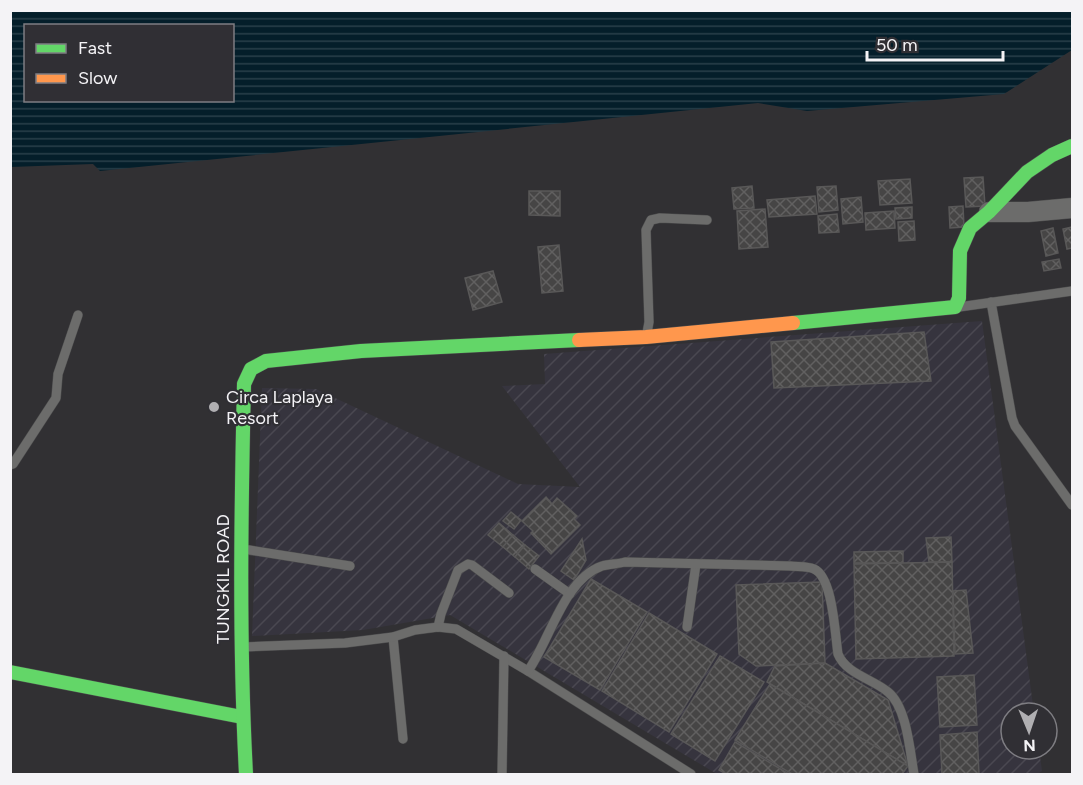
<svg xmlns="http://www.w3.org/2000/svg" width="1083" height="785" font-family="Figtree,sans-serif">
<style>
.industrial{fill:url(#industrial-furrows)}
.water{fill:url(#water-rules);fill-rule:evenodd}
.building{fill:url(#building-cross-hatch);stroke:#595858;stroke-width:1.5}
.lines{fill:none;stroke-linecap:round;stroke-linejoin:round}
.lane-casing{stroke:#4c4c4d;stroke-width:10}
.street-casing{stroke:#4c4c4d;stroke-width:21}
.fast-casing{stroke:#4c4c4d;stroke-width:15}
.slow-casing{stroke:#4c4c4d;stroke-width:15}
.lane{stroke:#6c6c6b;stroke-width:9}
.street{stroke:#6c6c6b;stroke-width:20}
.fast{stroke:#63d668;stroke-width:14}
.slow{stroke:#ff974d;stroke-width:14}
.poi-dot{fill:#b0afb2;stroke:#302f34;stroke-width:2}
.labels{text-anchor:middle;stroke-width:4.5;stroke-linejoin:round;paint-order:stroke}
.poi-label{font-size:18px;fill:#f4f3f6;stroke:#302f34;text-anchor:start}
.street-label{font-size:18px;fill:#f4f3f6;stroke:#302f34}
</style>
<defs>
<pattern id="industrial-furrows" width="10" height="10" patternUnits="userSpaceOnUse" patternTransform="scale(1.5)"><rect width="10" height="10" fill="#36343e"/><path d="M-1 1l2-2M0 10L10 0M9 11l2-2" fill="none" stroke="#4a4851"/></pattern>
<pattern id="water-rules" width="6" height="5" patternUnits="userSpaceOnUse" patternTransform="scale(1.5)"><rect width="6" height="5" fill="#041e2a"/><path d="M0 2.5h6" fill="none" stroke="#293f4a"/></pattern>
<pattern id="building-cross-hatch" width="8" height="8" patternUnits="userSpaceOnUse" patternTransform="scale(1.5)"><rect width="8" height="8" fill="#464545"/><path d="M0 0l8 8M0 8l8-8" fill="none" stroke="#616060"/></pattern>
</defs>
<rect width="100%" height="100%" fill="#313033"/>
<polygon class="industrial" points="982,321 1034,713 1011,713 1011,749 1039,749 1042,771 1037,774 717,774 450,615 363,630 252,636 262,388 316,389 518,484 580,487 502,386 545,384 544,354"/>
<path class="water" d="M1072,10v40l-68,44 -197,17 -49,-8 -658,68 -7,-7 -82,3v-156zM26,26h206v74h-206z"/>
<g class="building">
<polygon points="983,177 985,206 966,207 964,178"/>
<polygon points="910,179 912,203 880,205 878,181"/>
<polygon points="752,186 754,208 734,209 732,188"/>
<polygon points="836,186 838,210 819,212 817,187"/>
<polygon points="529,191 560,191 560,216 529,215"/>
<polygon points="815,196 817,214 769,217 767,200"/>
<polygon points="861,197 863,222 843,224 841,199"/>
<polygon points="963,206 964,227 950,228 949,207"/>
<polygon points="912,207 912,218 896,219 895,208"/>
<polygon points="765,209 768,247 739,249 737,211"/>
<polygon points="894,211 895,228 866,230 865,213"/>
<polygon points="837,214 839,232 819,233 818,216"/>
<polygon points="914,221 915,240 899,241 898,222"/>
<polygon points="1072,227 1072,248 1067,249 1063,229"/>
<polygon points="1053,228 1058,253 1046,256 1041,231"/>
<polygon points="559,245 563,291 542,293 538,247"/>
<polygon points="1059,259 1061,268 1044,271 1042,262"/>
<polygon points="493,271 502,302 473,310 465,278"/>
<polygon points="924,332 931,381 774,388 771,342"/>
<polygon points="546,497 552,504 557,498 577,516 574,519 580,525 551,554 531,533 533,531 522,521"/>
<polygon points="511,512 521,520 514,529 503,521"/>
<polygon points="499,523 513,535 503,547 488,535"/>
<polygon points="513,535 525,545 515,557 503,547"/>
<polygon points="951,537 952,562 929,562 926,538"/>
<polygon points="582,539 586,560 574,580 561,571"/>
<polygon points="525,545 539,556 529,569 515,557"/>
<polygon points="903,551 903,563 854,563 854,552"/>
<polygon points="952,562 954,656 856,659 854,564"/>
<polygon points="591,579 647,612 600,690 544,657"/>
<polygon points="822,582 825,663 756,666 739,654 736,585"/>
<polygon points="966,590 973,653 955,654 953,591"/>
<polygon points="649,613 717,654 669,732 602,691"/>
<polygon points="720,656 764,682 715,761 671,734"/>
<polygon points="825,663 888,700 908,766 767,682 775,666"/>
<polygon points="974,675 977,725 940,727 937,677"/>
<polygon points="770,684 908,766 902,774 792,774 735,740"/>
<polygon points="977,732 979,774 942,774 940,735"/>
<polygon points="735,742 789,774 726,774 719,770"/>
</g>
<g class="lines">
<g class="lane-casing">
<g id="lane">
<polyline points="991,302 1012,418 1015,426 1072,505"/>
<polyline points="959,307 1072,291"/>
<polyline points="647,333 649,322 646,230 651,220 660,218 707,220"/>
<polyline points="10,465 13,464 56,398 58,374 78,315"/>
<polyline points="243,549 350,566"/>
<polyline points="535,569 570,594"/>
<polyline points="438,627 441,614 458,570 468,564 472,565 509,593"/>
<polyline points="687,627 696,564"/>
<polyline points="393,637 403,739"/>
<polyline points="243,647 345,643 393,637 415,630 438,627 456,629 528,671 691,774"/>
<path d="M528,671c22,-31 36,-92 74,-105 7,-2 16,-2 23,-4l165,4c7,1 17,0 24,3 19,8 21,66 24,85 8,20 35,25 50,38 19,15 22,60 26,82"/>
<polyline points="502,774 504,656"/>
</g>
</g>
<g class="street-casing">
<polyline id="street" points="989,212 1028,212 1072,208"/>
</g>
<g class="fast-casing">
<g id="fast">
<polyline points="793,323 955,307 959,298 960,251 970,228 989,212 1027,172 1052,155 1072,146"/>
<polyline points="10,672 242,717"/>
<path d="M246,774c-7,-130 -5,-260 -2,-390l7,-15 15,-8 95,-10 218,-11"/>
</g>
</g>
<g class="slow-casing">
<polyline id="slow" points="579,340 646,337 793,323"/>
</g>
<use href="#lane" class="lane"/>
<use href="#street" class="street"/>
<use href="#fast" class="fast"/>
<use href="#slow" class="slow"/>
</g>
<circle class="poi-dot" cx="214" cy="407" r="6"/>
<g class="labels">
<g class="poi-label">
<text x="226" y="403">Circa Laplaya<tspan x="226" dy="21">Resort</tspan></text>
</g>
<g class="street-label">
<text transform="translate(223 579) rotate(-90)" y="6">TUNGKIL ROAD</text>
</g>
</g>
<rect width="1083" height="785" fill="none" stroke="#f4f3f6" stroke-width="24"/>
<rect x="24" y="24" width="210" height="78" fill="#302f34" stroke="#7e7d82" stroke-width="1.5"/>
<rect x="36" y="44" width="30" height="9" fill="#63d668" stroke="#7e7d82" stroke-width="1.5"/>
<text x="78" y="54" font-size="18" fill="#f4f3f6">Fast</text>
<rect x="36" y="74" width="30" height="9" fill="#ff974d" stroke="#7e7d82" stroke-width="1.5"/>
<text x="78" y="84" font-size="18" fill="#f4f3f6">Slow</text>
<g transform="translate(1029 731) rotate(178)"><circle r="28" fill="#302f34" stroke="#7e7d82" stroke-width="1.5"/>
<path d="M0-4.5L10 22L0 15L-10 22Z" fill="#b0afb2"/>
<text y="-9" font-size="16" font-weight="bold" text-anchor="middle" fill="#f4f3f6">N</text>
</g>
<path d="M867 51v9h136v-9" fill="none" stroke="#f4f3f6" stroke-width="3"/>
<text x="876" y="51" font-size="18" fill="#f4f3f6" stroke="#302f34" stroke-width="4.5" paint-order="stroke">50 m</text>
</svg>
